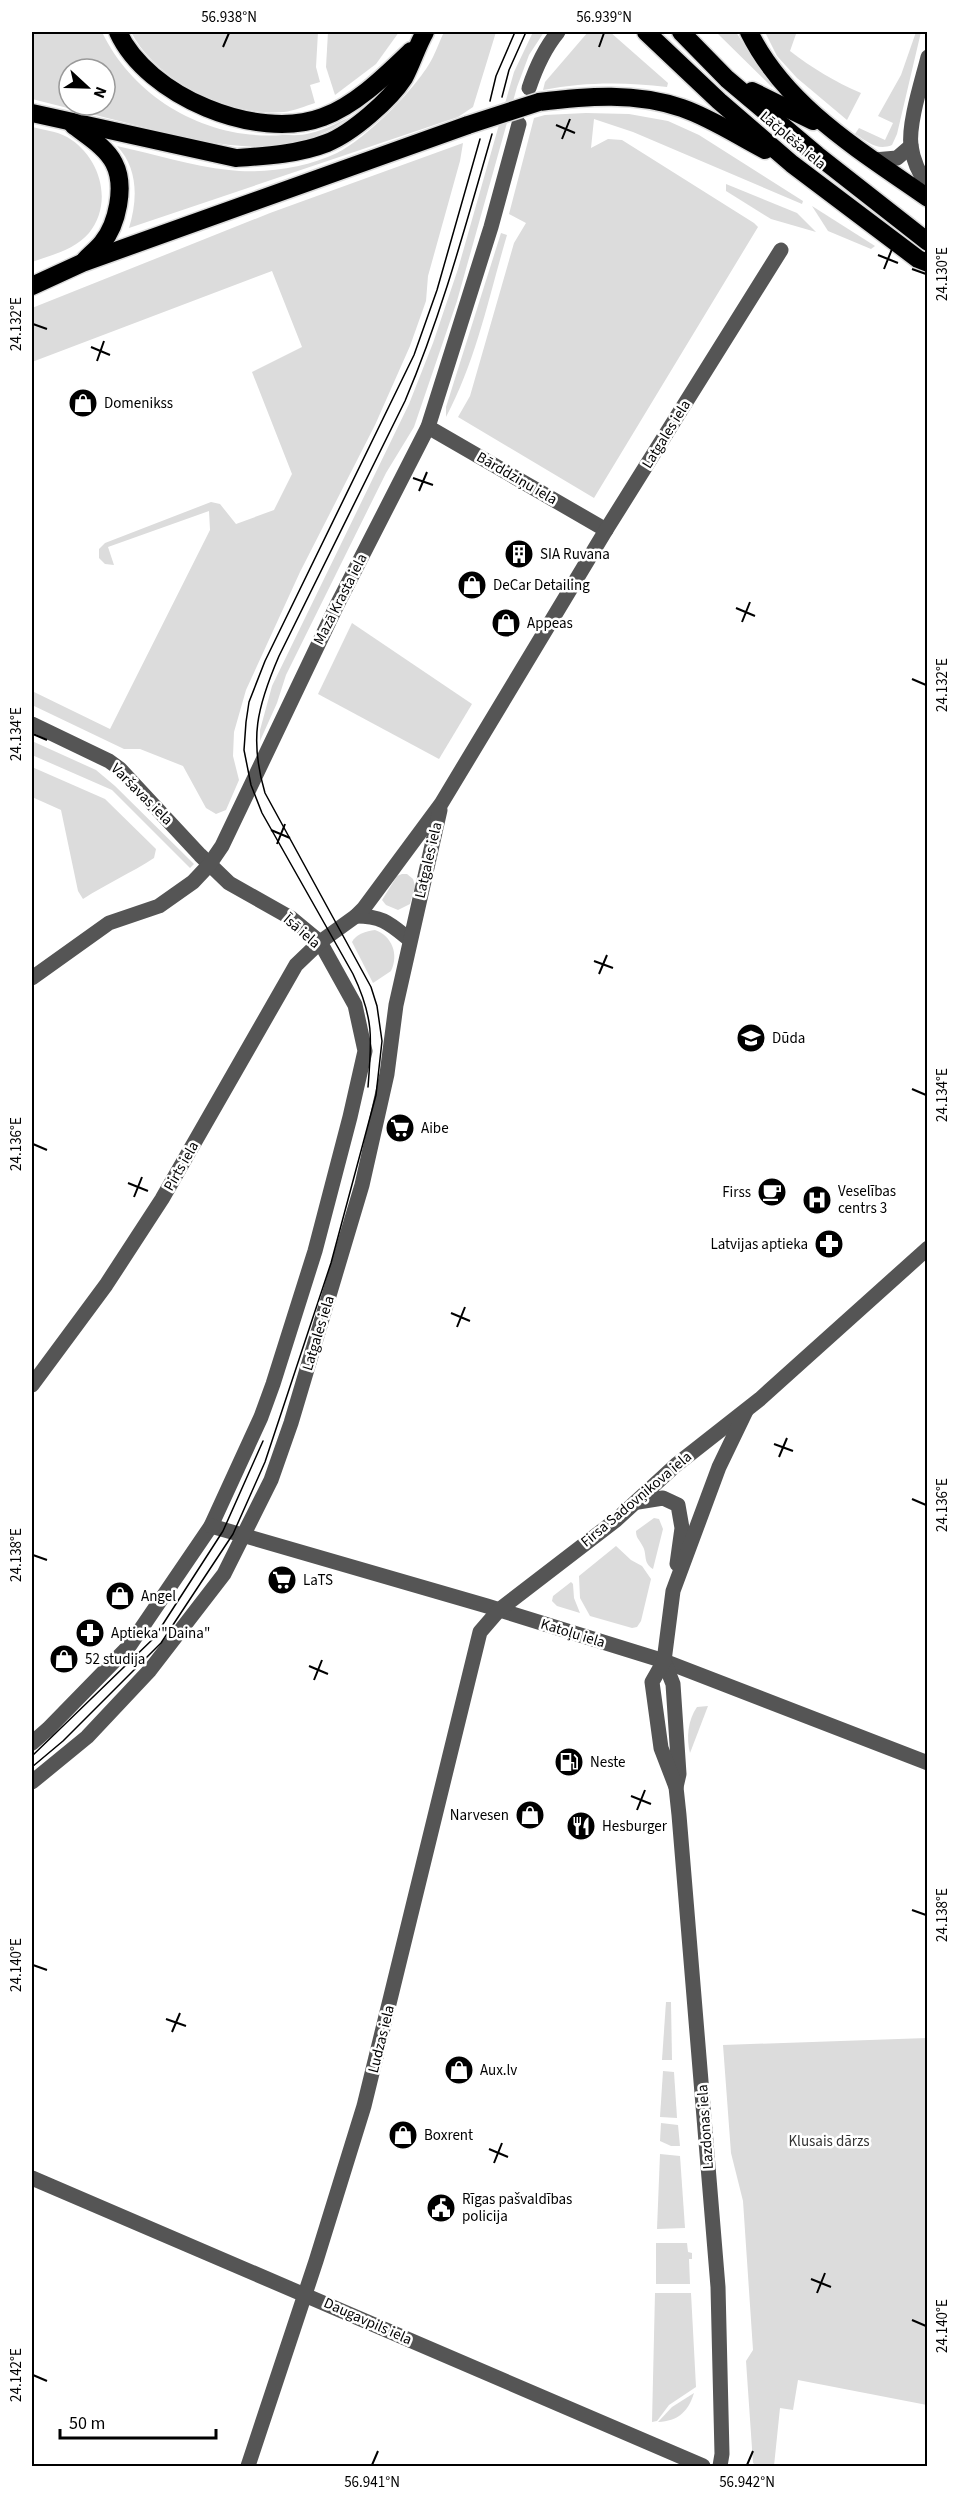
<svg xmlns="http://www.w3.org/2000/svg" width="959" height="2498" font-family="'Source Sans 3',sans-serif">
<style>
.green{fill:#dcdcdc;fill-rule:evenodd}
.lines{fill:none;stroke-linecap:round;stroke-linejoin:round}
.highway-casing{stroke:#dbdbdb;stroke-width:21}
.minor{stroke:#555;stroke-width:15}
.highway{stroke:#000;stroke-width:18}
.tram{stroke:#000;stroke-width:1.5}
.highway-bridge-casing{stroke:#dbdbdb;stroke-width:21;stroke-linecap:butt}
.highway-bridge{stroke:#000;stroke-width:18}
.ticks{fill:none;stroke:#000;stroke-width:2}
.labels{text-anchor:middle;stroke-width:5;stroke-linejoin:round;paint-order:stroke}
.street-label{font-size:15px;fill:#000;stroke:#fff}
.poi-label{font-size:15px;fill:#000;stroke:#fff;text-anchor:start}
.park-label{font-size:15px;fill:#333;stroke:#fff}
.neatline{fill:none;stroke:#000;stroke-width:2}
.ticks-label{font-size:15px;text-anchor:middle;fill:#000}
</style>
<rect width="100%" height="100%" fill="#fff"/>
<g class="green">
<path d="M32,32h70c32,67 106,109 181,103 9,0 19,1 28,-2 13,-3 26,-10 39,-16 -64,48 -137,27 -207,10 -37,-9 -74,-19 -111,-28zM69,69h36v36h-36z"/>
<path d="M131,32h187l-2,35 4,15 -10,3 5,18c-10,3 -21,8 -31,9 -54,5 -128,-31 -153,-80z"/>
<polygon points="328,32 399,32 376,64 335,95 326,67"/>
<path d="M444,32h52l-23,75 -15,10 -329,111c9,-29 9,-60 -12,-82 37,8 74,20 112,24 33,4 77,-2 108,-17 29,-14 82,-67 96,-96 4,-8 7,-17 11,-25z"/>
<polygon points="533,32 544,32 529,55 517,87 457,301 414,427 386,473 286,675 277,703 260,741 260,730 272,686 409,404 433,343 458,269 514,72"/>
<path d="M588,32h22l58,51 -1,4c-43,-5 -82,-5 -124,3l2,-8z"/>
<polygon points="716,32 736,32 757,65 774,84 772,87"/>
<path d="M765,32h27l4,2 -6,17c22,17 45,31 71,42l-14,27 -50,-42 -20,-22z"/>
<path d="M916,32h5l-24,102 -5,11c-15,6 -24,-3 -37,-11l4,-6 26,12 8,-17 -15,-7 23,-41z"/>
<polygon points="586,113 629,114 668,121 699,135 803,201 802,204 633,132 594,119 591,148 608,139 622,140 754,223 758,227 594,498 458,417 470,396 514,243 526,223 509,214 534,118 545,115"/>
<path d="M32,127c12,3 24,4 35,10 33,19 47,65 22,96 -15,17 -37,22 -57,29z"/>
<polygon points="463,143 460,161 428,276 426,301 410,346 375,425 300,572 246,690 234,732 233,756 239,780 226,810 216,814 206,808 183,766 140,749 124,749 32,705 32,691 110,729 210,530 209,511 108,547 114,565 105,564 99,558 99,549 105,543 211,502 220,504 236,524 274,510 292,474 252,372 302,347 272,271 32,362 32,308 270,213"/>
<polygon points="726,184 797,213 816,232 771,219 726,191"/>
<polygon points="812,206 875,246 871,249 828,231"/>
<path d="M501,233l6,2c-18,61 -31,126 -61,182v-10z"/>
<polygon points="352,623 472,704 439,759 318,694"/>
<polygon points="32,741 96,770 115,786 194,864 190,868 112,790 32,755"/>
<path d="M32,767l73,32 51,50 -2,9c-23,15 -48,26 -71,41l-5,-8 -17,-81 -29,-13z"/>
<polygon points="402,874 407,874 413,879 415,886 410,904 398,910 386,905 382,900 397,876"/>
<path d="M375,930c17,6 24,24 16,41l-18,12 -21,-41c4,-8 14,-11 23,-12z"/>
<path d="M654,1518l5,1 4,10 -10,40c-11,-7 -5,-15 -11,-24 -3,-6 -6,-7 -6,-14z"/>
<polygon points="616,1546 631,1560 642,1566 651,1579 641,1621 637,1627 632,1628 590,1616 580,1598 579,1576"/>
<polygon points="571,1582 573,1584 574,1598 580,1613 557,1606 552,1601 553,1596"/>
<path d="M708,1706l-18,47c-4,-15 -2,-33 7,-46z"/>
<polygon points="666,2002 671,2002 672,2060 662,2060"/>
<polygon points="927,2038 927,2405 798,2380 793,2410 780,2408 774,2466 757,2466 753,2463 746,2361 753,2350 743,2201 731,2153 723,2045"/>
<polygon points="663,2071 674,2072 677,2118 660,2117"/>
<polygon points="661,2123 678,2125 680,2146 671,2146 660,2141"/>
<polygon points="660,2154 680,2156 685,2228 657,2229"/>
<polygon points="656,2243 687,2243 688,2252 692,2253 692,2259 689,2259 690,2284 656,2284"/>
<polygon points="655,2293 691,2293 696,2387 669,2405 657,2421 652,2422"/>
<path d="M694,2393c-6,19 -16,28 -36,29l14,-15z"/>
</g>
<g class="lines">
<g class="highway-casing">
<g id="highway">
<path d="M118,32c29,64 139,110 205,85 33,-12 63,-42 88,-66"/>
<polyline points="646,32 719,101 792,164 918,259 928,263"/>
<polyline points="681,32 727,79 817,155 928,242"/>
<path d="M749,32c37,75 112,119 179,166"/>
<polyline points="752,91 813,121"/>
<path d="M539,102c49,-6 96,-10 143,6 29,10 56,28 83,42"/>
<path d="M32,113l204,45c30,-2 63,-4 91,-15 25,-10 63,-43 77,-65 8,-15 13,-32 21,-46"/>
<path d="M73,125c14,11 33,22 41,38 12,23 3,62 -12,80 -5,6 -11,11 -17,17"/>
<polyline points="32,286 82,263 468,125"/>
</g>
</g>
<g class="minor">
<path d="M928,57c-6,24 -20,67 -17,89 2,14 9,29 17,40"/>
<path d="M529,88c7,-21 15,-39 29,-56"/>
<polyline points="874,160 897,158 911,146"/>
<polyline points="428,427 606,530"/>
<polyline points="32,724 109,761 120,769 200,855 229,883 291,918 320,942 355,1005 365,1051 350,1117 315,1251 273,1384 261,1417 211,1526 130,1645 48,1729 32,1743"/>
<path d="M356,916c27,0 34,8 54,24"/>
<polyline points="32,978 109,923 159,906 193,882 209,865 222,846 337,605 428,427 491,227 519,124"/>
<polyline points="32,1385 106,1285 162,1199 296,965 320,942 356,916 364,908 441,804 606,530 781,250"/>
<polyline points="638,1502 663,1498 678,1505 682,1528 677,1564"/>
<polyline points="211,1526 487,1606 664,1661 928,1763"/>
<polyline points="664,1661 673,1684 679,1774 676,1787"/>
<polyline points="32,1782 87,1737 150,1670 224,1574 271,1480 291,1423 362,1185 387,1074 396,1005 440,810"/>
<polyline points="32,2178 703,2466"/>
<polyline points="248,2466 316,2261 364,2106 480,1632 499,1610 616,1520 676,1465 760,1399 928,1248"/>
<polyline points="720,2466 722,2454 718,2287 679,1815 676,1787 661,1748 652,1682 664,1661 673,1591 719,1467 746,1411"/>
</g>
<use href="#highway" class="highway"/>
<g class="tram">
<polyline points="502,97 509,70 526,32"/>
<polyline points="490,101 496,76 515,32"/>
<path d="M368,1087c4,-48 6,-69 -15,-113l-91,-161 -11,-28 -7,-35 2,-28 3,-20 16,-41 149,-306 23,-65 43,-151"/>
<polyline points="32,1756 154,1638 223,1531 263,1441"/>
<path d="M32,1767l31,-26 98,-98 72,-109 32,-72 66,-199 45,-168 6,-54 -5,-35 -6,-19 -106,-194c-16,-54 -8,-86 14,-137l126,-255c37,-87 61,-177 87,-267"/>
</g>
<g class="highway-bridge-casing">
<polyline id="highway-bridge" points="468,125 539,102"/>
</g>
<use href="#highway-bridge" class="highway-bridge"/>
</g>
<path class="ticks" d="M223,47l6,-14M599,47l5,-14M556,125l19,8M562,139l8,-20M878,255l20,8M884,269l8,-20M912,269l14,5M33,324l14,5M91,347l19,8M97,361l7,-20M413,478l20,7M419,491l8,-19M736,608l19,8M742,622l8,-20M912,679l14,6M33,734l14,6M271,830l19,8M277,844l8,-20M594,961l19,7M599,974l8,-19M912,1089l14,6M33,1144l14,6M128,1183l20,8M134,1197l8,-20M451,1313l19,8M457,1327l8,-20M774,1444l19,7M779,1457l8,-19M912,1499l14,6M33,1555l14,5M309,1666l19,8M314,1680l8,-20M631,1796l20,8M637,1810l8,-20M912,1910l14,5M33,1965l14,5M166,2019l20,7M172,2032l8,-19M489,2149l19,8M494,2163l8,-20M811,2279l20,8M817,2293l8,-20M912,2320l14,6M33,2375l14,6M372,2465l6,-14M747,2465l6,-14"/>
<defs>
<g id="shop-disc" transform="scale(1.5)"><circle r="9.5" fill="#000" stroke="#fff"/><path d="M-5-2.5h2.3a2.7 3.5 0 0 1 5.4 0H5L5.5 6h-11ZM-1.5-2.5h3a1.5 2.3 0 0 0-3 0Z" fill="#fff"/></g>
<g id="building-disc" transform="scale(1.5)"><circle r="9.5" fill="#000" stroke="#fff"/><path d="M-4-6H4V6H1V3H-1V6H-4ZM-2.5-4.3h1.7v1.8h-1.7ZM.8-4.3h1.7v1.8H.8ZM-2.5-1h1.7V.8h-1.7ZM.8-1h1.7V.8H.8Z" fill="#fff"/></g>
<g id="school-disc" transform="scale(1.5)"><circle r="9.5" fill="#000" stroke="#fff"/><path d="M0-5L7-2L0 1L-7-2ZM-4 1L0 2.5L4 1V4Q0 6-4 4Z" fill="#fff"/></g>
<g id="supermarket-disc" transform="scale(1.5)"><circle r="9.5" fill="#000" stroke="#fff"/><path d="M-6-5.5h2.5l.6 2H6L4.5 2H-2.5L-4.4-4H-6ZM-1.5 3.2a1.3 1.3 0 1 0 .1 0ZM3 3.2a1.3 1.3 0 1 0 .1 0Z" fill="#fff"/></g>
<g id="cafe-disc" transform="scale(1.5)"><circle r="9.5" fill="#000" stroke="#fff"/><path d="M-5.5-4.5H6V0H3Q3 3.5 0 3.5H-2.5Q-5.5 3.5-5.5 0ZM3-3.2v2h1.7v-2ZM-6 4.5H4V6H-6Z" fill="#fff"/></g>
<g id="hospital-disc" transform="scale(1.5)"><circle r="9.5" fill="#000" stroke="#fff"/><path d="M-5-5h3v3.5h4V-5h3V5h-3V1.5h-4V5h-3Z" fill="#fff"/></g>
<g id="pharmacy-disc" transform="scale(1.5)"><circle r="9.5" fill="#000" stroke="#fff"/><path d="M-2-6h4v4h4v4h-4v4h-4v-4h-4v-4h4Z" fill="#fff"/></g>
<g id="fuel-disc" transform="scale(1.5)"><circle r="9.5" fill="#000" stroke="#fff"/><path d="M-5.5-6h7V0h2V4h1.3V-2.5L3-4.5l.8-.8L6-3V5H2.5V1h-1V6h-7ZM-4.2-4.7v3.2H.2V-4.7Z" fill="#fff"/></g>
<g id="restaurant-disc" transform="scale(1.5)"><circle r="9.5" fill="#000" stroke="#fff"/><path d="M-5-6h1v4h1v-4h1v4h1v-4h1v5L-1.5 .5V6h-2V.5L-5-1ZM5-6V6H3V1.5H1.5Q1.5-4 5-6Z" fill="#fff"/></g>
<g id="civic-disc" transform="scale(1.5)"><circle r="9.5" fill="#000" stroke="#fff"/><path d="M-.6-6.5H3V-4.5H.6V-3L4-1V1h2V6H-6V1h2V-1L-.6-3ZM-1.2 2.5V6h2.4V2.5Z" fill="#fff"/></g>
</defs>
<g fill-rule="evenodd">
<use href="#shop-disc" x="83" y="403"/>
<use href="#building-disc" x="519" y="554"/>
<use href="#shop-disc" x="472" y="585"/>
<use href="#shop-disc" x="506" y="623"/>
<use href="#school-disc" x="751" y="1038"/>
<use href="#supermarket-disc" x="400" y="1128"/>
<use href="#cafe-disc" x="772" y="1192"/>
<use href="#hospital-disc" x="817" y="1200"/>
<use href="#pharmacy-disc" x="829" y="1244"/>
<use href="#supermarket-disc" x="282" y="1580"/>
<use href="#shop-disc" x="120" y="1596"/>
<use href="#pharmacy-disc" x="90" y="1633"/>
<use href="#shop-disc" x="64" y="1659"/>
<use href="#fuel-disc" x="569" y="1762"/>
<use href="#shop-disc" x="530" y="1815"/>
<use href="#restaurant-disc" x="581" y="1826"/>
<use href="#shop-disc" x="459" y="2070"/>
<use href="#shop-disc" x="403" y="2135"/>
<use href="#civic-disc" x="441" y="2208"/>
</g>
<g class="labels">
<g class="street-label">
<text transform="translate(793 140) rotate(40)" y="5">Lāčplēša iela</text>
<text transform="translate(666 434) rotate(-58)" y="5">Latgales iela</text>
<text transform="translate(517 478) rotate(30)" y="5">Bārddziņu iela</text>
<text transform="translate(340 599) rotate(-63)" y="5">Mazā Krasta iela</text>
<text transform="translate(142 794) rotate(45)" y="5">Varšavas iela</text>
<text transform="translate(428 860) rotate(-77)" y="5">Latgales iela</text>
<text transform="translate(302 931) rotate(41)" y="5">Īsā iela</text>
<text transform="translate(181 1166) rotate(-60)" y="5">Pirts iela</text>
<text transform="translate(318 1333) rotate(-73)" y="5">Latgales iela</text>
<text transform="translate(636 1499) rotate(-40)" y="5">Firsa Sadovņikova iela</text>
<text transform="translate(573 1633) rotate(17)" y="5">Katoļu iela</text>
<text transform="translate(381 2039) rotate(-76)" y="5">Ludzas iela</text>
<text transform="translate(705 2127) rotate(-94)" y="5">Lazdonas iela</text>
<text transform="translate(368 2321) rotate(24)" y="5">Daugavpils iela</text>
</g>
<g class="poi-label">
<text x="104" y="408">Domenikss</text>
<text x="540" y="559">SIA Ruvana</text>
<text x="493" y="590">DeCar Detailing</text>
<text x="527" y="628">Appeas</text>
<text x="772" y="1043">Dūda</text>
<text x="421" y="1133">Aibe</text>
<text x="838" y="1196">Veselības<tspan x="838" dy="17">centrs 3</tspan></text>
<text x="751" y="1197" text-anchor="end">Firss</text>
<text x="808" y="1249" text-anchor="end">Latvijas aptieka</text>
<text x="303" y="1585">LaTS</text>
<text x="141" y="1601">Angel</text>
<text x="111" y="1638">Aptieka "Daina"</text>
<text x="85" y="1664">52 studija</text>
<text x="590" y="1767">Neste</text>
<text x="509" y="1820" text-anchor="end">Narvesen</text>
<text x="602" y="1831">Hesburger</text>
<text x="480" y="2075">Aux.lv</text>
<text x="424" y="2140">Boxrent</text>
<text x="462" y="2204">Rīgas pašvaldības<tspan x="462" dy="17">policija</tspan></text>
</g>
<g class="park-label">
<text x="829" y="2146">Klusais dārzs</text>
</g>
</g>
<rect width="959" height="2498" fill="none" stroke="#ffffff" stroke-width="66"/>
<g transform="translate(87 87) rotate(112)"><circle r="28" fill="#ffffff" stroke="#999999" stroke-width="1.5"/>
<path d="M0-4.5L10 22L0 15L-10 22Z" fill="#000000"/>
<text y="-9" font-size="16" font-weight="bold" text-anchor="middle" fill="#000000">N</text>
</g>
<path d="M60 2429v9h156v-9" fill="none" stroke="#000000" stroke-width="3"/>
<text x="69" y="2429" font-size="18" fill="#000000" stroke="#ffffff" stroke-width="4.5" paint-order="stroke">50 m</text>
<rect x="33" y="33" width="893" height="2432" class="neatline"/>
<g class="ticks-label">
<text x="229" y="22">56.938°N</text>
<text x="604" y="22">56.939°N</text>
<text transform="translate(942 274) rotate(-90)" y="5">24.130°E</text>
<text transform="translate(16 324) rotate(-90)" y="5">24.132°E</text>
<text transform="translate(942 685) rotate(-90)" y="5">24.132°E</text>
<text transform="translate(16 734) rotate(-90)" y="5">24.134°E</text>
<text transform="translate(942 1095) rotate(-90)" y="5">24.134°E</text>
<text transform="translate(16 1144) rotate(-90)" y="5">24.136°E</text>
<text transform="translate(942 1505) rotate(-90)" y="5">24.136°E</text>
<text transform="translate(16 1555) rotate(-90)" y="5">24.138°E</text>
<text transform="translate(942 1915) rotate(-90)" y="5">24.138°E</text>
<text transform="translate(16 1965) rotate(-90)" y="5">24.140°E</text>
<text transform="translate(942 2326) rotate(-90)" y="5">24.140°E</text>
<text transform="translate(16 2375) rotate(-90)" y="5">24.142°E</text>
<text x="372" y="2487">56.941°N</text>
<text x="747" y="2487">56.942°N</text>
</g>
</svg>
